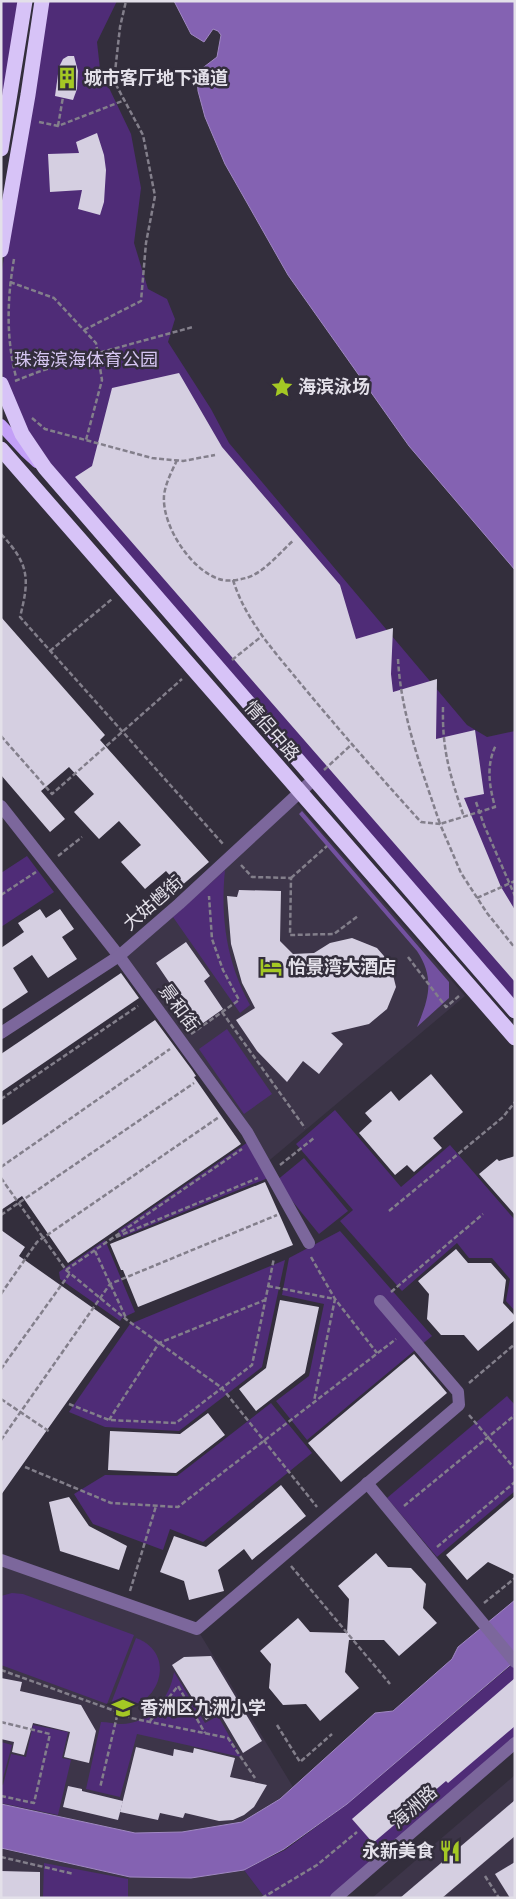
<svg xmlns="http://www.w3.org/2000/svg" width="516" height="1899" font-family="Quicksand,'Noto Sans SC',sans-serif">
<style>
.built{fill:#3d3549}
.green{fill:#4f2c77}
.forest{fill:#7351a0}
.water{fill:#8462b2;stroke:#a088c2}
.building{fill:#d5cfe1}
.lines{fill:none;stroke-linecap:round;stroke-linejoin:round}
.path{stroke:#837f8b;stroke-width:2.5;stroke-dasharray:5 2.5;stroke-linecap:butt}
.minor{stroke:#7c679c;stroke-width:12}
.major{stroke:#c3a0f7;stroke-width:12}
.highway{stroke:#d7c3f7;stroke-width:15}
.labels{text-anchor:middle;stroke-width:5;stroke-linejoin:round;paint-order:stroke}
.poi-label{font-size:18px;font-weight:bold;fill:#e3e0e9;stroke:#332e3c;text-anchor:start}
.park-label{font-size:18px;fill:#d7c7f3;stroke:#332e3c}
.street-label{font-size:18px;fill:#e3e0e9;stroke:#332e3c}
</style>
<rect width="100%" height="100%" fill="#332e3c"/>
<g class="built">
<polygon points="295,801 465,996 265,1164 120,956"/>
<polygon points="1,1560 197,1629 293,1787 280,1799 242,1822 182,1832 135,1833 1,1804"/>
<polygon points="515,1775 515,1898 372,1898"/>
<polygon points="1,1849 130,1877 191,1878 244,1870 265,1898 1,1898"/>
</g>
<g class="green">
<polygon points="1,1 22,1 1,120"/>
<polygon points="40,1 117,1 97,42 100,69 131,134 141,188 134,243 148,289 167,299 175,319 168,342 211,409 229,443 467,725 487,737 515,731 515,1005 63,482 18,415 4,382 1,368 1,277 29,95"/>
<polygon points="27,856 54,892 1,927 1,873"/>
<path d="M225,870c-5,48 2,93 25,135l-10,8 -67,-96z"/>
<polygon points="227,1029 272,1094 244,1114 199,1049"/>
<polygon points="335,1110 401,1187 450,1145 515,1220 515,1311 506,1301 510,1279 492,1258 469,1258 457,1243 402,1291 340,1221 353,1210 296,1144"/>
<polygon points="248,1142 268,1178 122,1237 118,1231"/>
<polygon points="304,1158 348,1211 319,1234 276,1181"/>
<polygon points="340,1231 432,1336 307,1440 276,1401 309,1376 324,1304 282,1295 289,1258"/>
<polygon points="105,1240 135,1312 122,1318 120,1321 60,1279 59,1272"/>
<polygon points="285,1260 262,1367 179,1431 105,1427 69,1412 130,1324"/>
<polygon points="507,1396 515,1405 515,1491 437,1557 387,1498"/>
<polygon points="271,1403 312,1453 203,1542 170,1529 163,1550 93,1524 74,1494 105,1475 177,1476"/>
<polygon points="12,1593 23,1594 134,1635 107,1704 1,1665 1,1596"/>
<path d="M136,1638c46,17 19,80 -26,68z"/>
<polygon points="515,1662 515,1742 335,1898 265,1898 244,1870 285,1850 347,1804"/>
<path d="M174,1672l31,51 13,-7 23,41 -104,-23 -17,63 -34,-8 15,-67c7,0 14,2 20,2 29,0 49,-26 53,-52z"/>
<polygon points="33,1725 68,1732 62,1758 71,1760 58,1815 1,1803 1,1784 3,1785 11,1754 26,1757"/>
<polygon points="1,1742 12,1745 2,1782 1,1782"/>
<polygon points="44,1863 128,1879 128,1898 43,1898"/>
</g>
<path class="forest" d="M302,811l147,171v16l-32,29c12,-28 18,-49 0,-76l-118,-137z"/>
<g class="water">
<polygon points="174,1 515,1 515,570 409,446 288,275 225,164 205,117 198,91 197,76 200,70 217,57 221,35 218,31 213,29 204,42 191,34"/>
<polygon points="515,1600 515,1661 347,1804 284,1849 244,1870 191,1878 130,1877 1,1848 1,1804 135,1833 182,1832 242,1822 280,1799 375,1713 393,1711 452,1659 458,1647"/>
</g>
<g class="building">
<polygon points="68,56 74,56 78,71 77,89 73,100 55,96 59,67 63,59"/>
<polygon points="97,133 104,155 106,170 104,202 100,215 78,209 82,190 50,192 48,154 79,153 76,142"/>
<polygon points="179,373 222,447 340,585 356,639 393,628 391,674 393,692 437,679 436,739 475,730 484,794 464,798 501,887 515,910 515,982 75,477 92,466 112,388"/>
<polygon points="1,617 105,735 100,740 209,862 180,887 166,871 145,889 121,862 141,845 119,821 99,839 74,812 94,794 69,767 41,791 65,819 50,832 1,775"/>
<polygon points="239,890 281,891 280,941 293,954 314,953 330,943 352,938 377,948 390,963 396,987 387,1009 369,1024 331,1033 343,1044 319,1074 303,1061 287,1082 257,1051 236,1020 255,1008 242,983 231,944 227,896 237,897"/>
<polygon points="40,909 46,918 60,909 74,929 62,937 77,959 48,978 32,955 13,968 28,992 1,1010 1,948 24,932 18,923"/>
<polygon points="186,942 210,976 204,981 223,1009 199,1026 156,963"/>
<polygon points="121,973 139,998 1,1092 1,1054"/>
<polygon points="155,1020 192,1070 196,1076 194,1077 241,1144 68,1263 22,1196 1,1210 1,1126"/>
<polygon points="431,1074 463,1112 433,1138 442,1148 414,1172 407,1165 395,1175 359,1133 372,1121 365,1113 391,1091 399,1101"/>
<polygon points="515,1156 515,1215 479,1174 497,1159 499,1161"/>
<polygon points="265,1182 293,1245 138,1307 123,1270 121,1270 110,1244"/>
<polygon points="1,1230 25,1247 19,1256 120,1327 1,1495"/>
<polygon points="456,1249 468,1263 491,1263 506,1280 503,1303 515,1316 515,1320 478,1351 464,1335 441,1335 427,1319 429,1294 418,1281"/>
<polygon points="280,1300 319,1307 305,1373 256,1411 239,1389 266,1368"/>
<polygon points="414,1354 447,1393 341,1482 308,1443"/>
<polygon points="208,1413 225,1435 176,1473 108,1470 110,1431 180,1434"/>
<polygon points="281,1485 306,1516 252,1560 244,1549 218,1570 224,1591 189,1600 184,1581 160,1572 174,1536 206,1547"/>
<polygon points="515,1496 515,1575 488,1562 467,1580 446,1555"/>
<polygon points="69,1497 89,1526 127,1546 119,1570 60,1551 49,1502"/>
<polygon points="376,1553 388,1567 411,1568 426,1584 423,1608 437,1623 399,1656 384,1640 349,1640 345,1672 359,1688 320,1721 306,1704 283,1705 269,1688 271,1664 260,1651 298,1618 310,1632 347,1633 349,1599 338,1586"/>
<polygon points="211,1656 262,1741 243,1753 219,1712 206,1720 172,1665 184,1657"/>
<polygon points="1,1678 22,1682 20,1691 81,1705 96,1731 89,1763 64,1757 70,1732 33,1723 24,1755 12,1752 14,1742 1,1739"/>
<polygon points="515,1678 515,1726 448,1783 446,1781 373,1843 352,1819"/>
<polygon points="136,1747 173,1756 174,1749 193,1753 194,1748 235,1758 230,1777 267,1785 254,1807 244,1815 233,1820 219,1821 185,1813 183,1818 160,1813 158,1820 120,1812"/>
<polygon points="68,1786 82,1789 82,1791 123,1801 118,1820 63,1807"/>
<polygon points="515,1800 515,1836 442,1898 400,1898"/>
<polygon points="515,1862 515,1898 510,1898 495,1874"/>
<polygon points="1,1871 40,1872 40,1898 1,1898"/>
</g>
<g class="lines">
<g class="path">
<polyline points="39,122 58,126 125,100"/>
<polyline points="58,126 63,97"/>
<path d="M14,259c-7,40 -8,79 2,118"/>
<polyline points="10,282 54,298 96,343 102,380 86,440"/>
<polyline points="84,330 141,301 146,243 155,196 143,135 114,81 120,27 126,1"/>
<polyline points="15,381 38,372 98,353 193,327"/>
<polyline points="32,418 45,429 152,458 183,461 215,455"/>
<path d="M177,460c-5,11 -12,24 -13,36 -2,30 27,74 55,83 8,3 19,1 27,-1 18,-5 34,-26 48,-38"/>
<path d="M1,534c28,30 29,44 19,83l203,227"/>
<path d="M233,580c13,41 41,71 68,104 39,47 79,93 120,138l19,2 21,49 26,40 28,35"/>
<polyline points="50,651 112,599"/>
<path d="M398,659c3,57 24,111 42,165l55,-17c-6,-22 -9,-42 1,-62"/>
<polyline points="232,660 262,636"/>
<path d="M443,707c-1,44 7,68 21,110"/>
<polyline points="1,736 52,794 182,679"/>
<polyline points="324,770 351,745"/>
<polyline points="476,802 484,825 515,896"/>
<polyline points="58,856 82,837"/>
<polyline points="241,865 252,877 291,878 290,935 334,934 358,916"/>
<polyline points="291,878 327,846"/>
<polyline points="1,895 36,872"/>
<polyline points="477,898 515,881"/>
<polyline points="408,957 446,1007 459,996"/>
<polyline points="222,1012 305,1128"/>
<polyline points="191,1034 239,1000 223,970 212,939 209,896"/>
<polyline points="1,1099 138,1006"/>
<polyline points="280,1165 314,1138"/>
<polyline points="1,1167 170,1049"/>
<polyline points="1,1178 66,1270 127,1320 222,1388 317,1507"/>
<polyline points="389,1211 503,1117 515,1102"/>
<polyline points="1,1215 194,1083"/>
<polyline points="116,1237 258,1178"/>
<polyline points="95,1251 126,1318"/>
<polyline points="311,1257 335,1299 377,1353"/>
<polyline points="66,1270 242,1149"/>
<polyline points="268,1286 335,1299 314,1401"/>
<polyline points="391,1292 483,1214"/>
<polyline points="1,1294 37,1242 219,1117"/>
<polyline points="1,1369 70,1273"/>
<polyline points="469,1383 515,1344"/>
<polyline points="1,1399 50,1432"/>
<polyline points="69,1404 109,1420 176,1423 252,1365 274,1258"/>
<polyline points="469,1415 515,1469"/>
<polyline points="109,1420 159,1343 265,1300"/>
<polyline points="1,1440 110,1284 277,1215"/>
<polyline points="25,1467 111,1503 178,1507 396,1339"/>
<polyline points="404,1506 515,1415"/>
<polyline points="437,1547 515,1482"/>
<polyline points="291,1566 390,1684"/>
<polyline points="130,1591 156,1506"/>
<polyline points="484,1603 515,1578"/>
<polyline points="1,1670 118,1712 100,1788"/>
<polyline points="118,1712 131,1718 228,1738 255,1778"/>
<polyline points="150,1721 178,1686 205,1733"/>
<polyline points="1,1722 50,1734 34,1803 1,1796"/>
<polyline points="277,1725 300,1762 332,1734"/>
<polyline points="1,1857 74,1874"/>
<polyline points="485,1876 499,1898"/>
<polyline points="262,1898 317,1865 357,1832"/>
</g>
<g class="minor">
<polyline points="1,806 119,956 247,1132 309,1243"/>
<polyline points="1,1033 119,956 179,904 314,779"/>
<polyline points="367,1483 515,1662"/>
<polyline points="1,1560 197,1629 459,1405 458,1392 380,1301"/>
<polyline points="336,1898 515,1743"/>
</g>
<polyline class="major" points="1,425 25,451 37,462"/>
<g class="highway">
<polyline points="1,149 25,1"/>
<polyline points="1,250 28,95 42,1"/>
<polyline points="1,384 22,434 45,468 515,1011"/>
<polyline points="1,449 515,1038"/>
</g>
</g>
<defs>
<g id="building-bare" transform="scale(1.725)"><path d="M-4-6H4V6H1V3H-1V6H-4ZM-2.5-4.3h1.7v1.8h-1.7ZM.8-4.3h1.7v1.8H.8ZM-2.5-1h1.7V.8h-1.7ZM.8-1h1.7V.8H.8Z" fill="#a4c824" stroke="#332e3c" stroke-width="2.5" paint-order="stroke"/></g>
<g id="sight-bare" transform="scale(1.725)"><path d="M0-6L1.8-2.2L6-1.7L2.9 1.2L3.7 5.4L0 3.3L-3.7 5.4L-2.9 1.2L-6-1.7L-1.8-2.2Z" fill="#a4c824" stroke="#332e3c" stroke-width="2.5" paint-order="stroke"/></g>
<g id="hotel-bare" transform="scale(1.725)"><path d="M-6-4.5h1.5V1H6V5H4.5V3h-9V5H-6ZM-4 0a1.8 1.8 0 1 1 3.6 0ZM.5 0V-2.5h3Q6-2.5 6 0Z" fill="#a4c824" stroke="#332e3c" stroke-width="2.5" paint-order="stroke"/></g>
<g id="school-bare" transform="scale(1.725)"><path d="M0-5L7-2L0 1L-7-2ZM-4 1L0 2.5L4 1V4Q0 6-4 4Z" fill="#a4c824" stroke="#332e3c" stroke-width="2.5" paint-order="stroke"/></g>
<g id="restaurant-bare" transform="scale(1.725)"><path d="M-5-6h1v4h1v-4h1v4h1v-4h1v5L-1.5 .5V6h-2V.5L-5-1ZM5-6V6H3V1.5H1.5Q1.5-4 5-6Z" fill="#a4c824" stroke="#332e3c" stroke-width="2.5" paint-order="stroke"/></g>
</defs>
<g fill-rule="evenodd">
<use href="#building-bare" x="67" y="78"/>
<use href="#sight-bare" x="282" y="387"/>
<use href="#hotel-bare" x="271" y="967"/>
<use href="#school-bare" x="123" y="1708"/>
<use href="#restaurant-bare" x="450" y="1851"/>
</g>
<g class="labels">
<g class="poi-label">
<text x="84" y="84">城市客厅地下通道</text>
<text x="298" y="393">海滨泳场</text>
<text x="288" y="973">怡景湾大酒店</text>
<text x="140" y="1714">香洲区九洲小学</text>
<text x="434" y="1857" text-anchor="end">永新美食</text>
</g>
<g class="park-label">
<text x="86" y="366">珠海滨海体育公园</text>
</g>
<g class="street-label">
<text transform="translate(272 731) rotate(49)" y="6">情侣中路</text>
<text transform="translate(153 903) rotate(-41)" y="6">大姑乸街</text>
<text transform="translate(179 1008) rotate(54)" y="6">景和街</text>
<text transform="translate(414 1807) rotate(-41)" y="6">海洲路</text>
</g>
</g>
<rect width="516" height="1899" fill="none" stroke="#e3e0e9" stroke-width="5"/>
</svg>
